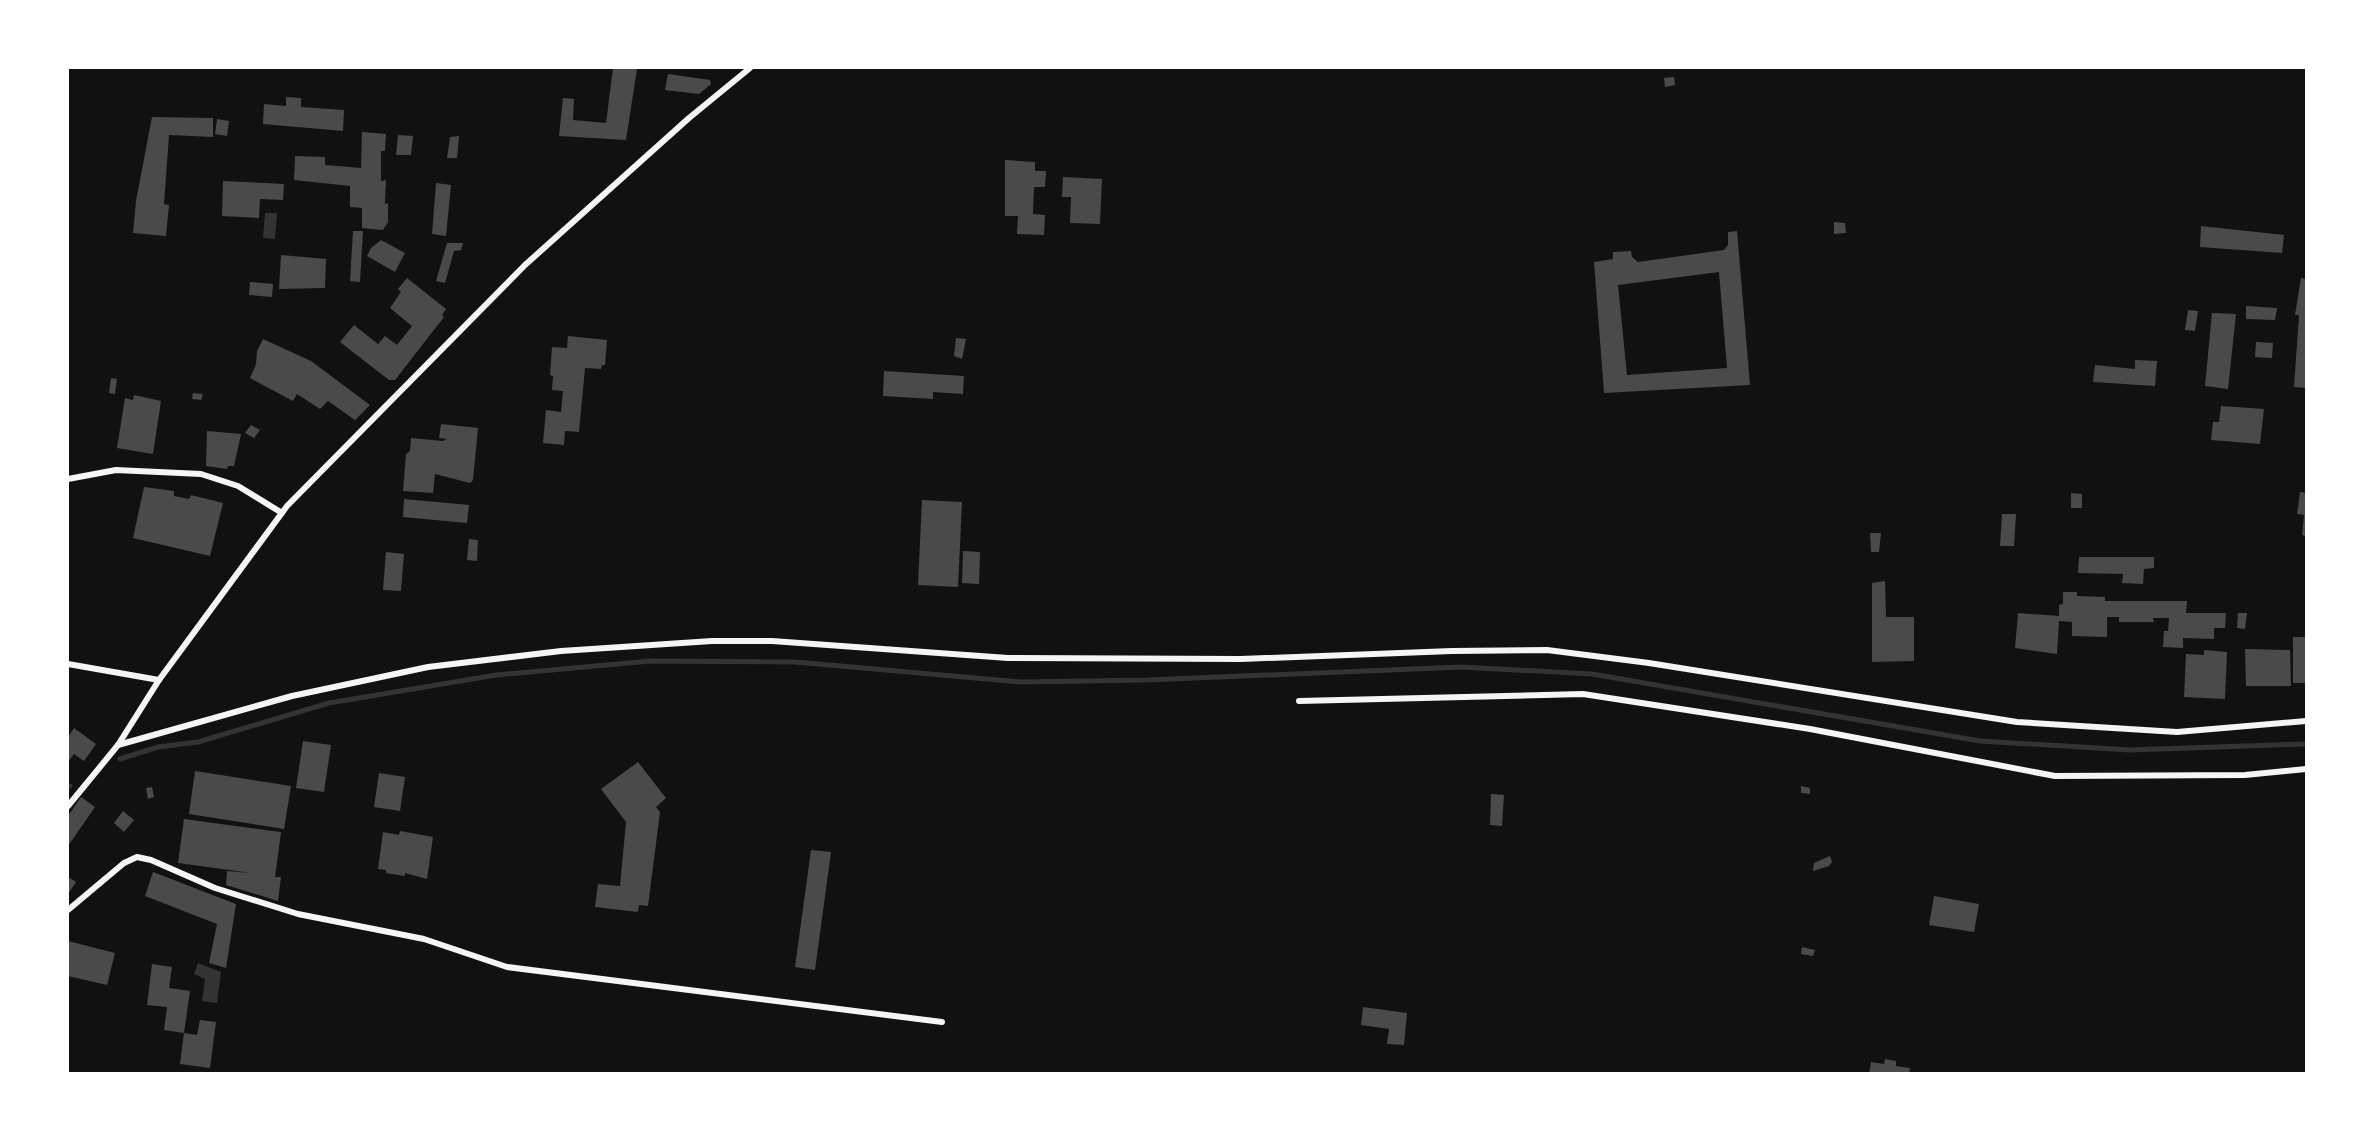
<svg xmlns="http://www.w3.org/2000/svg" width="2374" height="1141" font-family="'Titillium Web',sans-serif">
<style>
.water{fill:#333}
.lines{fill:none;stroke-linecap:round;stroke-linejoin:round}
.stream{stroke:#333;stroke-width:5}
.building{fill:#4a4a4a;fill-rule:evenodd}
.minor{stroke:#f5f5f5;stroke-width:6}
</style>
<rect width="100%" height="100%" fill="#111"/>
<g class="water">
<polygon points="265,213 277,213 275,239 263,238"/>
<polygon points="198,963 221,972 217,1003 202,1001 205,979 194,974"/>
</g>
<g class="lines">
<g class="stream">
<polyline points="120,759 158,747 198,742 329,703 496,675 650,661 795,662 1021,682 1147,680 1461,667 1592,674 1980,741 2130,750 2306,744"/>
<polyline points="68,786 70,786"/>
</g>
</g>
<g class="building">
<polygon points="613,68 637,69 626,140 559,136 563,98 574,99 573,120 606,123"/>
<polygon points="668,74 710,80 711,84 699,94 665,90"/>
<polygon points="1674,77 1675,85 1665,87 1664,78"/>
<polygon points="286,97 301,98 301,107 344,110 343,131 263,124 264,104 286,106"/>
<polygon points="152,117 213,118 213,137 169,135 164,204 169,205 166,236 133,233 136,201"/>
<polygon points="217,119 229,121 227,136 215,134"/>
<polygon points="362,132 386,134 385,151 381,151 381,181 386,180 385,204 388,203 388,222 383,230 362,228 362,208 350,207 350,186 294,180 295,156 325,157 325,165 361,168"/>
<polygon points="398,135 413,136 411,155 396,155"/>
<polygon points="459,136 457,158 447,158 450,137"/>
<polygon points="1005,160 1035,162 1035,171 1046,171 1045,187 1034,187 1033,214 1045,215 1044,235 1017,234 1018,216 1005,216"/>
<polygon points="1063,177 1102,179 1100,224 1070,223 1071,197 1062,197"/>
<polygon points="223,181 284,184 283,200 260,199 259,218 222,216"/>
<polygon points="436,183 451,185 446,236 432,234"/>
<polygon points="1834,222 1845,223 1846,233 1834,234"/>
<polygon points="2201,226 2284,235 2282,253 2200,247"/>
<polygon points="353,231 363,231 360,282 350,281"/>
<path d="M1737,231l13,154 -146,8 -10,-131 19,-3v-7l18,-1 1,6 6,5 86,-12 4,-5v-13zM1719,272l8,96 -100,7 -9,-90z"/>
<polygon points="381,240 405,253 395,272 367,256 371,248"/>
<polygon points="447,243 463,243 461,250 454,251 445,283 436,281"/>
<polygon points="281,255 326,259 325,288 279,289"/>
<polygon points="407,278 446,309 442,315 444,317 395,380 389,380 340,342 354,325 378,344 385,336 397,345 412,326 390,308 401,292 398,289"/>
<polygon points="2301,278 2306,279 2306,388 2294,387 2299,315 2295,315"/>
<polygon points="250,282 273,284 272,297 249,295"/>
<polygon points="2246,306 2277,308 2275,320 2246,319"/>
<polygon points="2188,310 2198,311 2195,331 2185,330"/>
<polygon points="2212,313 2236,314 2228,389 2205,386"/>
<polygon points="568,336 607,340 605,365 602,365 601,369 585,368 579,432 565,431 564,445 543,443 546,410 561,412 563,391 552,390 553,376 550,375 552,347 567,348"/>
<polygon points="956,338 966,339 962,359 954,356"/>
<polygon points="263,339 311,361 370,405 355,420 328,401 320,409 297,394 293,401 250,378 256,364 257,351"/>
<polygon points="2256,342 2273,343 2272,358 2255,357"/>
<polygon points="2135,360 2157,361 2155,386 2093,382 2095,365 2135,369"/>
<polygon points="884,371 964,376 963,394 933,392 933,399 883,396"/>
<polygon points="111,378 117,379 115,394 109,393"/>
<polygon points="193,393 203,394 201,400 192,399"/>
<polygon points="134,395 161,401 153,454 117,448 125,398 133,400"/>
<polygon points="2221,406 2264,409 2260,444 2211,440 2213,422 2219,422"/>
<polygon points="441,424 478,428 473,480 470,483 435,474 433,493 403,491 406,454 410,451 411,438 443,441 447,439 439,438"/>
<polygon points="251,425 260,430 254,438 245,433"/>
<polygon points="207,431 241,434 234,466 228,466 227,469 206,466"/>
<polygon points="144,487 174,491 174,496 189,499 191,495 223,503 210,556 133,538"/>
<polygon points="2300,492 2306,493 2306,536 2302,535 2304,515 2297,514"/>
<polygon points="2071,493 2082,494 2082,508 2071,508"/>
<polygon points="404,499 469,505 467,523 403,517"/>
<polygon points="922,500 962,502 958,587 918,585"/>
<polygon points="2002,514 2016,514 2014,546 2000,546"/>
<polygon points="1870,533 1881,533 1879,552 1871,552"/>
<polygon points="469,539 478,540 477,561 467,560"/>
<polygon points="963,551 980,552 979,584 962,583"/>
<polygon points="386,552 404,554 401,591 383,590"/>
<polygon points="2079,557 2154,557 2154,568 2144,569 2143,584 2122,583 2123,574 2078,573"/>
<polygon points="1885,581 1886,617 1914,617 1914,661 1872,662 1872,583"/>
<polygon points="2063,592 2077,592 2077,596 2105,597 2105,601 2187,601 2186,613 2226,613 2225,628 2214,628 2214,639 2183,638 2183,648 2163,647 2164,631 2168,631 2169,618 2153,618 2154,622 2119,622 2119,617 2107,617 2107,637 2072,636 2072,622 2059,621 2057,654 2015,648 2018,613 2059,616 2059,605 2063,604"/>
<polygon points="2238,613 2247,613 2245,629 2237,628"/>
<rect x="2293" y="637" width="13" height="46"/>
<polygon points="2245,649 2290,650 2291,686 2246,686"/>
<polygon points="2204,650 2227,652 2225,699 2184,697 2186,654 2204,655"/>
<polygon points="74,728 96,744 84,761 74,754 68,762 68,737"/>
<polygon points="303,741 331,745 324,792 296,788"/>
<polygon points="638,762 666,798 656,807 660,812 648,906 639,905 638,912 595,907 598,884 620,886 626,822 601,789"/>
<polygon points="195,771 291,786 284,829 189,814"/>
<polygon points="379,773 405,777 400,811 374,807"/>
<polygon points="1801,786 1810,788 1810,794 1801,793"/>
<polygon points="152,787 154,797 148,799 146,788"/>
<polygon points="1491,794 1504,795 1502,826 1490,825"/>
<polygon points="81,797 95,807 68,846 68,816"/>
<polygon points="123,811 134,820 124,832 114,823"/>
<polygon points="184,819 281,832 275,877 281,877 278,901 226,885 227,871 252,873 178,863"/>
<polygon points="400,831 433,837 427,879 405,873 405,876 386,873 386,870 378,869 383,832 399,835"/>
<polygon points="811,850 831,852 815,970 795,967"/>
<polygon points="1830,856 1832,862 1829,866 1813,871 1814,863"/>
<polygon points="153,872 236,904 226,968 209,963 217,924 145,896"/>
<polygon points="68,877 76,882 68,894"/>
<polygon points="1934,896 1979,904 1974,932 1929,925"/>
<polygon points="68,941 115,953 107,985 68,976"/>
<polygon points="1802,947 1815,950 1813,956 1801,954"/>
<polygon points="152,964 172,967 169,988 190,991 184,1033 164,1030 167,1007 147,1005"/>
<polygon points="1363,1007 1407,1013 1404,1045 1387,1044 1389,1029 1361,1025"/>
<polygon points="200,1020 216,1022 210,1068 180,1064 184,1033 197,1035"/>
<polygon points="1885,1059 1896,1061 1896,1066 1910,1068 1909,1074 1869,1074 1871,1062 1884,1064"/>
</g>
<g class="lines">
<g class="minor">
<polyline points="68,479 116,470 201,474 238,486 282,513"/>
<polyline points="68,664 159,680"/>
<polyline points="1299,701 1583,694 1810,729 2055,776 2245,775 2306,769"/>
<polyline points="118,745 292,696 428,667 561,651 712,641 772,641 1008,658 1241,659 1452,651 1547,650 1649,663 2017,722 2177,732 2306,721"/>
<polyline points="68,806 118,745 159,680 287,506 525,265 689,118 750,68"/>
<polyline points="68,910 124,863 137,857 151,860 215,888 298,914 424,939 507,967 942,1022"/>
</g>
</g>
<rect width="2374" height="1141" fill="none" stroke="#ffffff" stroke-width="138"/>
</svg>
